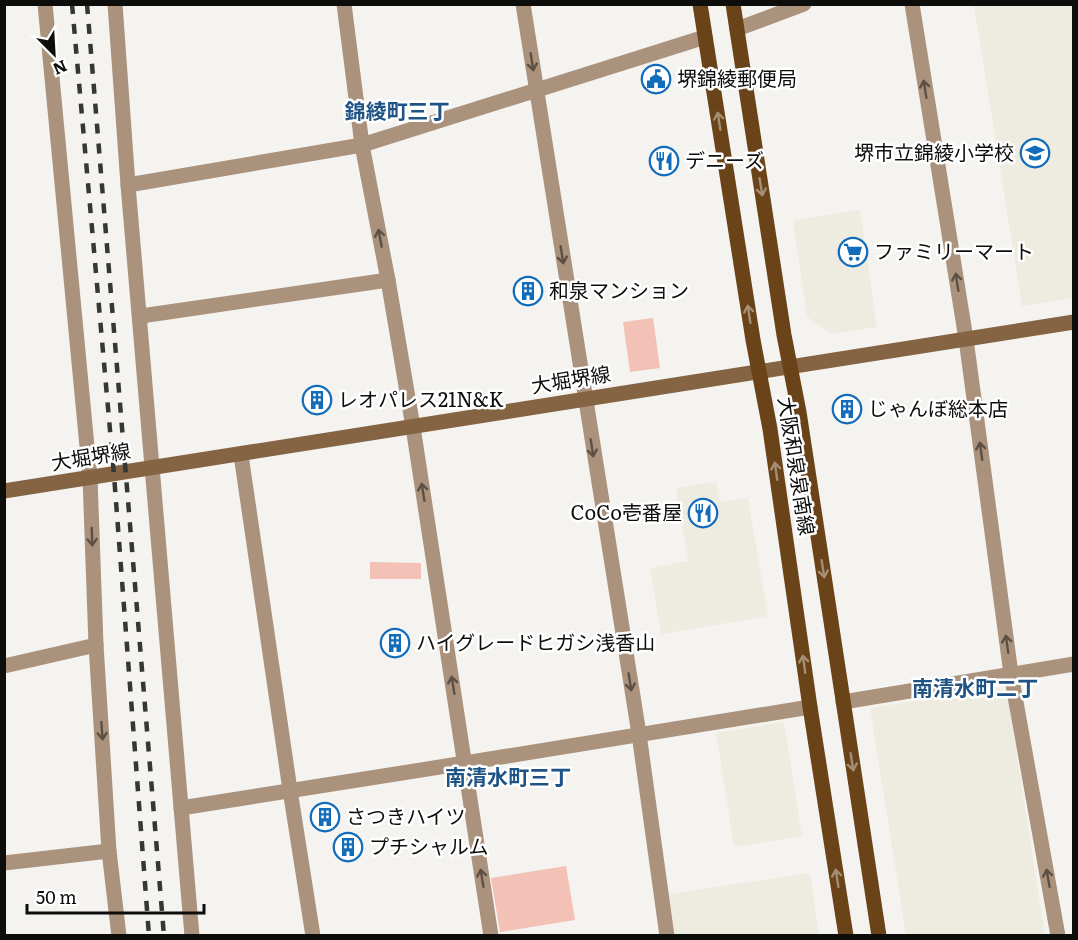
<svg xmlns="http://www.w3.org/2000/svg" width="1078" height="940" font-family="Literata,'Noto Sans JP',serif">
<style>
.built{fill:#eeebe0}
.green{fill:#f3c1b5}
.lines{fill:none;stroke-linecap:round;stroke-linejoin:round}
.street{stroke:#aa927d;stroke-width:15}
.secondary{stroke:#856444;stroke-width:15}
.primary{stroke:#6a4319;stroke-width:15}
.rail{stroke:#363634;stroke-width:4.5;stroke-dasharray:10 10;stroke-linecap:butt}
.oneway{stroke:#5c5044}
.oneway2{stroke:#a68e75}
.labels{text-anchor:middle;stroke-width:5;stroke-linejoin:round;paint-order:stroke}
.poi-label{font-size:20px;fill:#0d0d0c;stroke:#fff;text-anchor:start}
.street-label{font-size:20px;fill:#0d0d0c;stroke:#fff}
.neighbourhood-label{font-size:21px;font-weight:bold;fill:#1f5385;stroke:#fff}
</style>
<rect width="100%" height="100%" fill="#f4f3f0"/>
<g class="built">
<polygon points="977,4 1068,4 1073,7 1073,298 1022,306 974,5"/>
<polygon points="860,210 877,327 832,334 807,317 793,220"/>
<polygon points="716,481 720,502 748,498 768,616 661,634 650,568 688,561 676,488"/>
<polygon points="999,688 1007,692 1045,935 906,935 870,708"/>
<polygon points="784,722 802,836 734,847 716,733"/>
<polygon points="810,873 819,935 675,935 669,894"/>
</g>
<g class="green">
<polygon points="653,318 660,368 630,372 623,322"/>
<polygon points="370,562 421,563 421,579 370,579"/>
<polygon points="566,866 575,920 500,932 491,878"/>
</g>
<g class="lines">
<g class="street">
<polyline points="45,4 90,478 96,645 109,851 119,936"/>
<polyline points="115,4 128,185 192,936"/>
<polyline points="344,4 362,145 388,280 413,427 491,936"/>
<polyline points="523,4 639,734 667,936"/>
<polyline points="912,4 966,339 1011,674 1058,936"/>
<polyline points="737,29 804,4"/>
<polyline points="128,185 362,145 705,37"/>
<polyline points="141,316 388,280"/>
<polyline points="241,455 290,790 313,936"/>
<polyline points="4,666 96,645"/>
<polyline points="843,702 1074,664"/>
<polyline points="181,808 465,763 810,707"/>
<polyline points="4,863 109,851"/>
</g>
<polyline class="secondary" points="4,491 1074,322"/>
<g class="primary">
<polyline points="700,4 753,340 770,429 810,707 846,936"/>
<polyline points="733,4 784,335 799,412 879,936"/>
</g>
<g class="rail">
<polyline points="72,4 114,475 149,936"/>
<polyline points="87,4 164,936"/>
</g>
</g>
<defs><path id="oneway-shaft" d="M-6 0H5M1.5-3L5.5 0L1.5 3" fill="none" stroke-width="1.6" stroke-linecap="round" stroke-linejoin="round" transform="scale(1.5)"/></defs>
<g class="oneway">
<use href="#oneway-shaft" transform="translate(532 62) rotate(81)"/>
<use href="#oneway-shaft" transform="translate(925 89) rotate(-99)"/>
<use href="#oneway-shaft" transform="translate(380 238) rotate(-101)"/>
<use href="#oneway-shaft" transform="translate(562 255) rotate(81)"/>
<use href="#oneway-shaft" transform="translate(957 282) rotate(-99)"/>
<use href="#oneway-shaft" transform="translate(592 448) rotate(81)"/>
<use href="#oneway-shaft" transform="translate(981 451) rotate(-98)"/>
<use href="#oneway-shaft" transform="translate(423 492) rotate(-99)"/>
<use href="#oneway-shaft" transform="translate(92 537) rotate(88)"/>
<use href="#oneway-shaft" transform="translate(1007 644) rotate(-98)"/>
<use href="#oneway-shaft" transform="translate(630 682) rotate(81)"/>
<use href="#oneway-shaft" transform="translate(453 685) rotate(-99)"/>
<use href="#oneway-shaft" transform="translate(102 731) rotate(86)"/>
<use href="#oneway-shaft" transform="translate(482 878) rotate(-99)"/>
<use href="#oneway-shaft" transform="translate(1048 878) rotate(-100)"/>
</g>
<g class="oneway2">
<use href="#oneway-shaft" transform="translate(719 121) rotate(-99)"/>
<use href="#oneway-shaft" transform="translate(761 187) rotate(81)"/>
<use href="#oneway-shaft" transform="translate(749 314) rotate(-99)"/>
<use href="#oneway-shaft" transform="translate(776 471) rotate(-98)"/>
<use href="#oneway-shaft" transform="translate(823 569) rotate(81)"/>
<use href="#oneway-shaft" transform="translate(804 664) rotate(-98)"/>
<use href="#oneway-shaft" transform="translate(852 762) rotate(81)"/>
<use href="#oneway-shaft" transform="translate(837 878) rotate(-99)"/>
</g>
<defs>
<g id="civic-ring" transform="scale(1.5)"><circle r="9.5" fill="#fff" stroke="#136cba" stroke-width="1.5"/><path d="M-.6-6.5H3V-4.5H.6V-3L4-1V1h2V6H-6V1h2V-1L-.6-3ZM-1.2 2.5V6h2.4V2.5Z" fill="#136cba"/></g>
<g id="school-ring" transform="scale(1.5)"><circle r="9.5" fill="#fff" stroke="#136cba" stroke-width="1.5"/><path d="M0-5L7-2L0 1L-7-2ZM-4 1L0 2.5L4 1V4Q0 6-4 4Z" fill="#136cba"/></g>
<g id="restaurant-ring" transform="scale(1.5)"><circle r="9.5" fill="#fff" stroke="#136cba" stroke-width="1.5"/><path d="M-5-6h1v4h1v-4h1v4h1v-4h1v5L-1.5 .5V6h-2V.5L-5-1ZM5-6V6H3V1.5H1.5Q1.5-4 5-6Z" fill="#136cba"/></g>
<g id="supermarket-ring" transform="scale(1.5)"><circle r="9.5" fill="#fff" stroke="#136cba" stroke-width="1.5"/><path d="M-6-5.5h2.5l.6 2H6L4.5 2H-2.5L-4.4-4H-6ZM-1.5 3.2a1.3 1.3 0 1 0 .1 0ZM3 3.2a1.3 1.3 0 1 0 .1 0Z" fill="#136cba"/></g>
<g id="building-ring" transform="scale(1.5)"><circle r="9.5" fill="#fff" stroke="#136cba" stroke-width="1.5"/><path d="M-4-6H4V6H1V3H-1V6H-4ZM-2.5-4.3h1.7v1.8h-1.7ZM.8-4.3h1.7v1.8H.8ZM-2.5-1h1.7V.8h-1.7ZM.8-1h1.7V.8H.8Z" fill="#136cba"/></g>
</defs>
<g fill-rule="evenodd">
<use href="#civic-ring" x="656" y="79"/>
<use href="#school-ring" x="1035" y="153"/>
<use href="#restaurant-ring" x="664" y="161"/>
<use href="#supermarket-ring" x="853" y="252"/>
<use href="#building-ring" x="528" y="291"/>
<use href="#building-ring" x="317" y="400"/>
<use href="#building-ring" x="847" y="409"/>
<use href="#restaurant-ring" x="703" y="513"/>
<use href="#building-ring" x="395" y="643"/>
<use href="#building-ring" x="325" y="817"/>
<use href="#building-ring" x="348" y="847"/>
</g>
<g class="labels">
<g class="poi-label">
<text x="677" y="86">堺錦綾郵便局</text>
<text x="1014" y="160" text-anchor="end">堺市立錦綾小学校</text>
<text x="685" y="168">デニーズ</text>
<text x="874" y="259">ファミリーマート</text>
<text x="549" y="298">和泉マンション</text>
<text x="338" y="407">レオパレス21N&amp;K</text>
<text x="868" y="416">じゃんぼ総本店</text>
<text x="682" y="520" text-anchor="end">CoCo壱番屋</text>
<text x="416" y="650">ハイグレードヒガシ浅香山</text>
<text x="346" y="824">さつきハイツ</text>
<text x="369" y="854">プチシャルム</text>
</g>
<g class="street-label">
<text transform="translate(571 380) rotate(-9)" y="7">大堀堺線</text>
<text transform="translate(91 457) rotate(-9)" y="7">大堀堺線</text>
<text transform="translate(796 466) rotate(81)" y="7">大阪和泉泉南線</text>
</g>
<g class="neighbourhood-label">
<text x="397" y="119">錦綾町三丁</text>
<text x="975" y="696">南清水町二丁</text>
<text x="508" y="785">南清水町三丁</text>
</g>
</g>
<rect width="1078" height="940" fill="none" stroke="#0d0d0c" stroke-width="12"/>
<g transform="translate(54 54) rotate(156)" stroke="#ffffff" stroke-width="4.5" paint-order="stroke">
<path d="M0-4.5L10 22L0 15L-10 22Z" fill="#0d0d0c"/>
<text y="-9" font-size="16" font-weight="bold" text-anchor="middle" fill="#0d0d0c">N</text>
</g>
<path d="M27 904v9h177v-9" fill="none" stroke="#0d0d0c" stroke-width="3"/>
<text x="36" y="904" font-size="18" fill="#0d0d0c" stroke="#ffffff" stroke-width="4.5" paint-order="stroke">50 m</text>
</svg>
